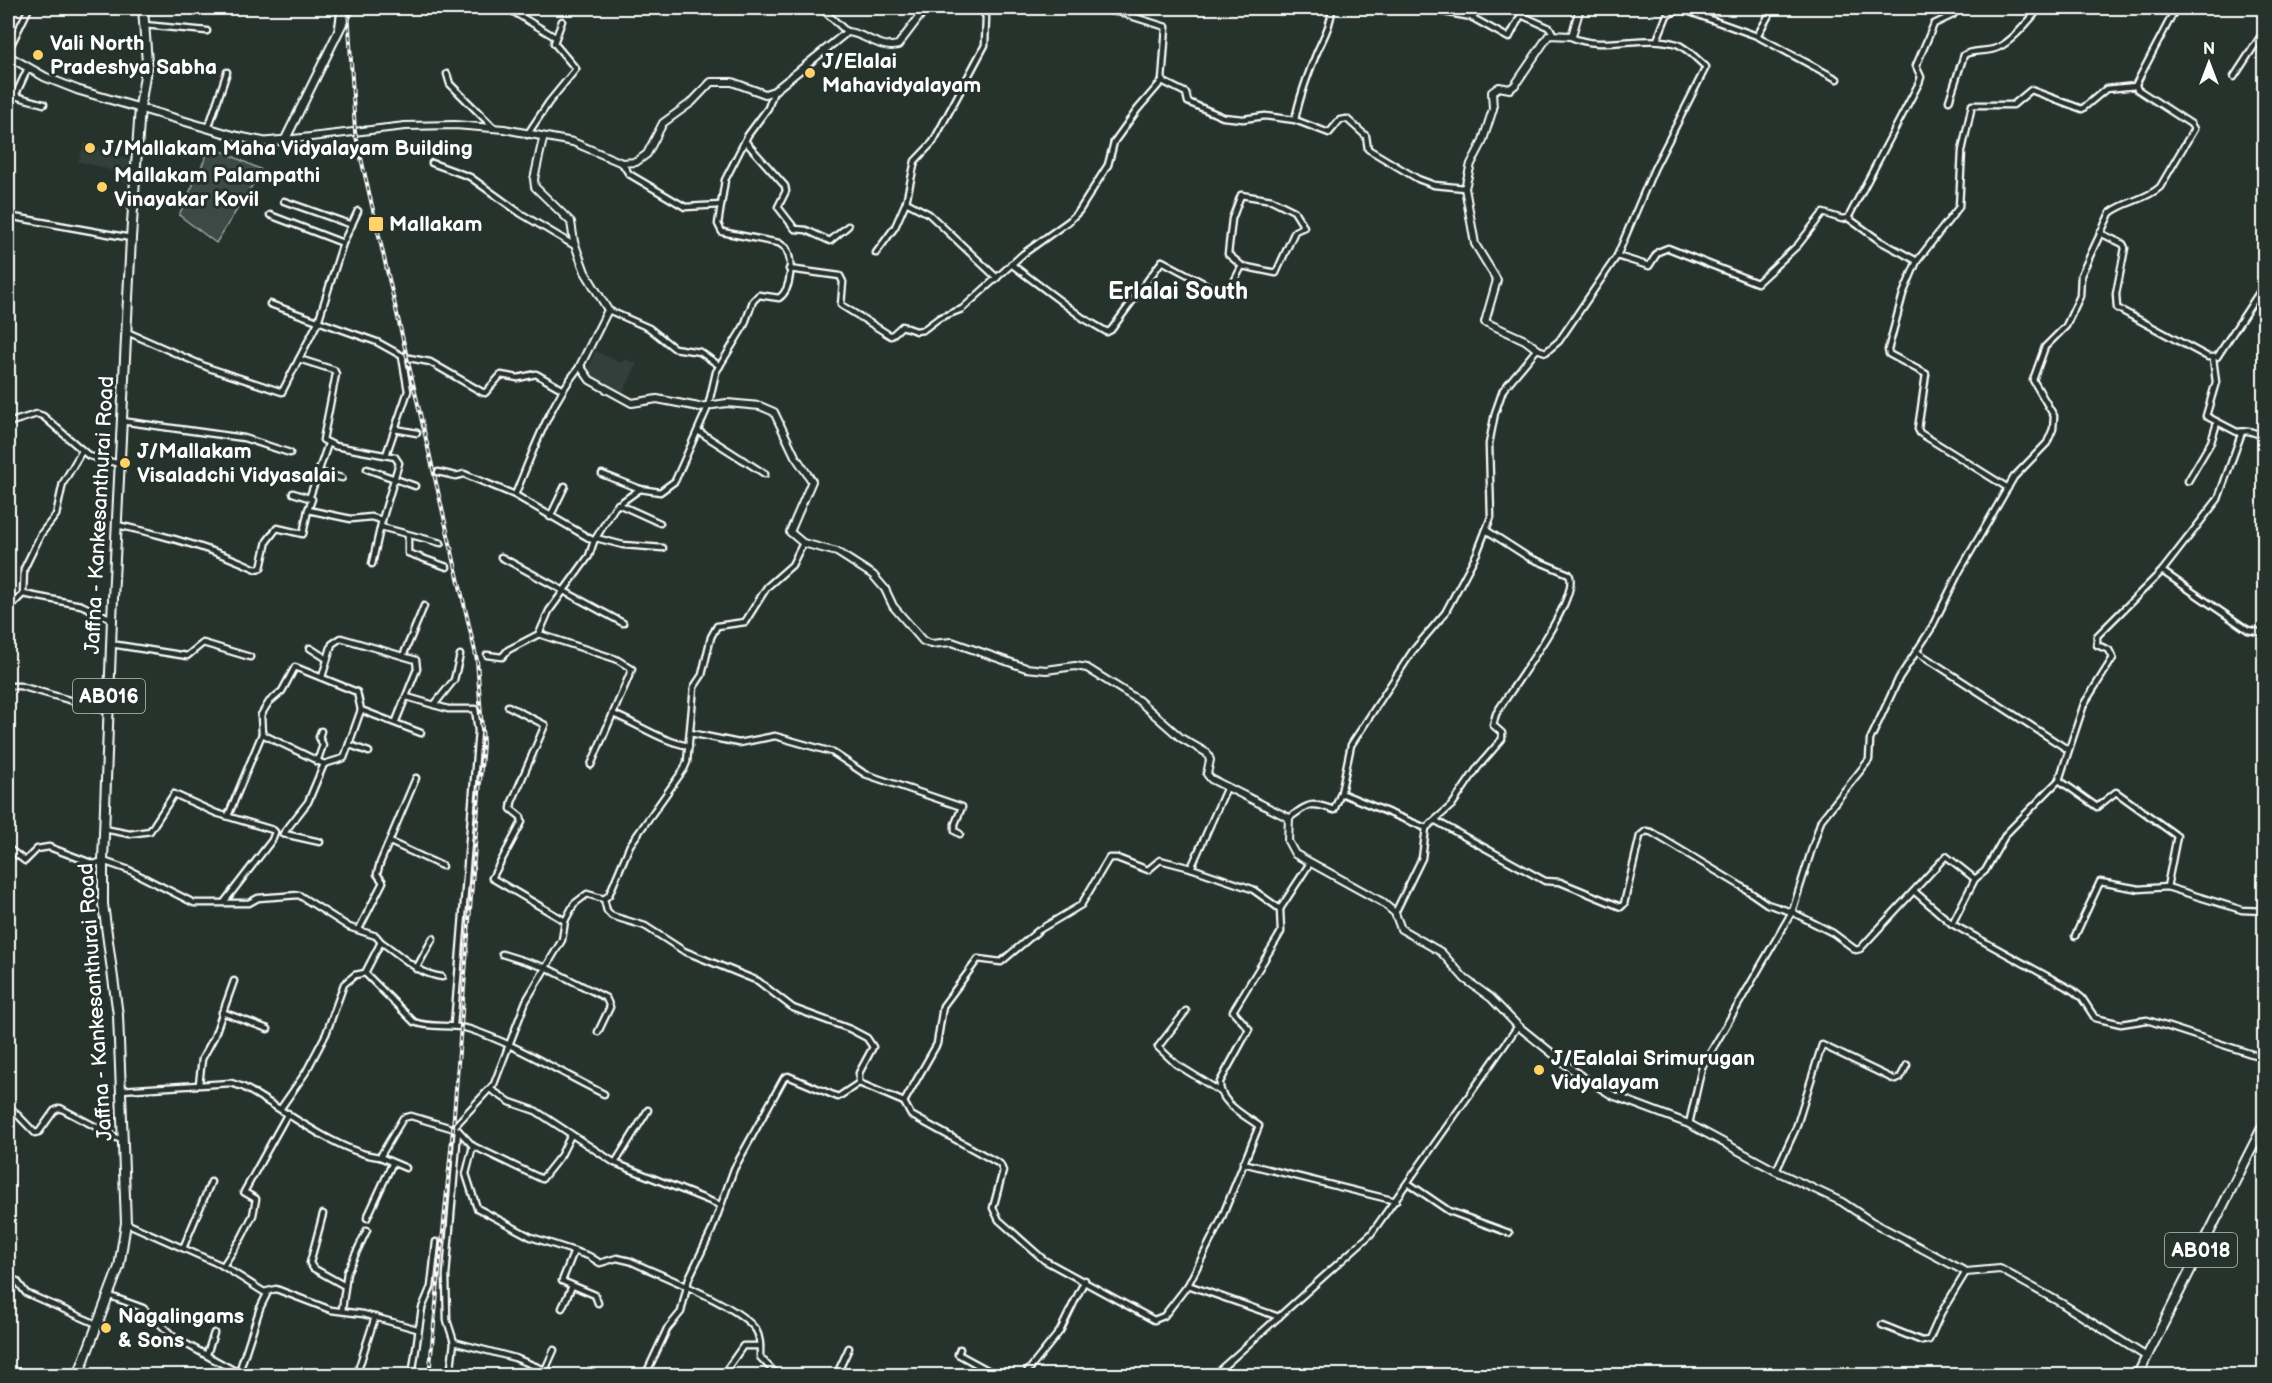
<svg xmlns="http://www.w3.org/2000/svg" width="2272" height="1383" font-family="'Balsamiq Sans',sans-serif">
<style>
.built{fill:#333f3a}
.green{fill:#3e4944;stroke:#9ea4a2;stroke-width:1.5}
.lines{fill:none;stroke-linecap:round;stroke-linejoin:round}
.minor-casing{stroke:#fff;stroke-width:9}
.tertiary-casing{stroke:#fff;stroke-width:10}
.secondary-casing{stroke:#fff;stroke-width:11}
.primary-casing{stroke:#fff;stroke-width:12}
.minor{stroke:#26332d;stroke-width:4.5}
.tertiary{stroke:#26332d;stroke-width:6}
.secondary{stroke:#26332d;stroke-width:7}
.primary{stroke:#26332d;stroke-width:8}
.rail-casing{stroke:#fff;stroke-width:4}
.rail{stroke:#26332d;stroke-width:1.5;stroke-dasharray:4.5;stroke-linecap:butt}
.poi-dot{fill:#ffd166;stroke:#26332d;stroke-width:2}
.labels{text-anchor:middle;stroke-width:6;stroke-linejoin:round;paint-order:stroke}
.shield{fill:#26332d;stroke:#bec2c0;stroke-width:1.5}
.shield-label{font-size:20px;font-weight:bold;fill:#fff}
.poi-label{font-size:21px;font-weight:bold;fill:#fff;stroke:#26332d;text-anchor:start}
.street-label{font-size:21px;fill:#fff;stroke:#26332d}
.quarter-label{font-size:24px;font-weight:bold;fill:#fff;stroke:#26332d}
</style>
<rect width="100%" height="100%" fill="#26332d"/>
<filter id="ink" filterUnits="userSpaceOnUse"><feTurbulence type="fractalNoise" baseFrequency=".0167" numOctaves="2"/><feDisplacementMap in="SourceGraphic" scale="12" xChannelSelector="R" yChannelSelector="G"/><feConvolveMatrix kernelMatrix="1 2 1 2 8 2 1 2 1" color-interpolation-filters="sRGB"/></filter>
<g filter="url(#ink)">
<g class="built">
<polygon points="85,143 132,161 129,184 118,180 118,172 78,161"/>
<polygon points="595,351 621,363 624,359 637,364 622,394 598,382 591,375 589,368"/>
</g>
<polygon class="green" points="211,146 262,170 216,243 179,215"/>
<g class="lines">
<g class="minor-casing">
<g id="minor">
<polyline points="507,8 555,37"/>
<polyline points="821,8 847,32"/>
<polyline points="1422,8 1471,17 1509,38 1521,15 1550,28 1553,34"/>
<polyline points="144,25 207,31"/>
<polyline points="338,29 341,8"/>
<polyline points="1757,36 1773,8"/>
<polyline points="1657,40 1667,15 1679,10 1687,11 1757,36 1837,79"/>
<polyline points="8,51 29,8"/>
<polyline points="28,68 15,96 44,104"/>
<polyline points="447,74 450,84 494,128"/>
<polyline points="2234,77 2264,31"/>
<polyline points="1162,81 1186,93 1188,102 1223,117 1243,119 1265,116 1295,120 1329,133 1340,120 1347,119 1366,136 1368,149 1418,179 1434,185 1465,188"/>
<path d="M1949,101l15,-46c8,-6 25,-2 35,-8 15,-7 30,-27 41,-39"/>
<path d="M1295,120c4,-21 12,-43 20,-63 7,-18 16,-30 17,-49"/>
<polyline points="209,126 227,72"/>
<polyline points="527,135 549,102 576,69 554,43 562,21"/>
<polyline points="745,141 785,186 786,191 778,207 795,229 806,230 830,241 848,226"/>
<polyline points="432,163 470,177 520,213 575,246"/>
<polyline points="622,163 629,174 685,207 721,205"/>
<polyline points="284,201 352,225"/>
<polyline points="906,202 929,214 997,278"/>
<polyline points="270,215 343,243"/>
<polyline points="8,216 131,238"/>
<polyline points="1848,218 1880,241 1917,261 1903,294 1888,350 1889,354 1926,374 1918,429 1920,433 2008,488"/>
<polyline points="2100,233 2123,244 2125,248 2116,294 2117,308 2208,357 2217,357 2264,285"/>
<polyline points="876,253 895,227 906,202 915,161 933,142 985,45 986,17 981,8"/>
<polyline points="1617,256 1649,266 1658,252 1668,248 1757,283 1798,245 1823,213 1842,219 1848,218 1919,83 1921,77 1916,66 1934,24 1953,15 1957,8"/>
<polyline points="1917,261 1959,207 1962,151 1972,105 2013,105 2031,90 2082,109 2106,89 2136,86"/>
<polyline points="1011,264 1083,318 1107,332 1111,330 1162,261 1222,293 1229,291 1242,266 1228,254 1232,219 1241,195 1272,200 1294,211 1304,227 1295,231 1276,273 1242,266"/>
<polyline points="789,269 840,276 843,282 841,305 891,336 902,326 916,331 923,330 939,318 962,309 1023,254 1069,221 1079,211 1108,165 1114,142 1137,110 1162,81 1166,27 1118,12 1088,8"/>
<polyline points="270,304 377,342 404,357 430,362 482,392 485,393 501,375 518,378 536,374 562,389"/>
<polyline points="608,310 649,328 674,348 700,352 720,366"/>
<polyline points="127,332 209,368 282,392 318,322 343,243 358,211"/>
<polyline points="2213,358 2216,382 2206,416 2237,432 2249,431 2264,436"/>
<polyline points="299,359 334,370 336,374 323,440 335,446 395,457 399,463 382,520 372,564"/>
<polyline points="121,421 244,438 290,453"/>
<polyline points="8,423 37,414 43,416 89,456 120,464"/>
<polyline points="395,429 417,433"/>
<polyline points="698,431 765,474"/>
<polyline points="386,455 408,391 402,356"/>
<polyline points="367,469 415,486"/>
<polyline points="318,472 342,478"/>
<polyline points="438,472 456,476 464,474 515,495 594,541"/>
<polyline points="602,474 640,489"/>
<polyline points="2188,481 2211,442 2217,423"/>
<polyline points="293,493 312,499 308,510 351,519 371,517 382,520"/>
<path d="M515,495c19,-46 34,-90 65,-129"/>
<polyline points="310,496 328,444"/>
<polyline points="618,504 660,523"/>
<polyline points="550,517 565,486"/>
<path d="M117,525c47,10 95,23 139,44l5,-1 6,-27 10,-13 26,6 5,-24"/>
<polyline points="381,527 441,543"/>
<polyline points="408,536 408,553 447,567"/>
<polyline points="596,538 623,545 663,548"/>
<polyline points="501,557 623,623"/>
<polyline points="2162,571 2248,630 2264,633"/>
<polyline points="23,594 24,569 41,534 56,515 63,483 82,451"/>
<polyline points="8,609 23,594 81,605 112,619"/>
<polyline points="539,634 616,659 632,669 591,765"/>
<polyline points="111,644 187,656 203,643 250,657"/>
<polyline points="310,648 327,659"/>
<polyline points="1917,652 2067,749"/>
<path d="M487,655l15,2 6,-7 31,-16 10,-23 40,-55 5,-15 21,-34 25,-18 20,3 15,-11 33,-74 8,-35 28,-46 9,-25 6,-6 20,3c13,-9 14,-37 7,-50l-7,-5 -57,-11 -4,-8 7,-44 23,-45 20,-27 6,-17"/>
<polyline points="403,656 424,606"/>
<polyline points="322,677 332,644 341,638 416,660 417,669 396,721"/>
<polyline points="8,689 12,686 20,686 108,711"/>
<polyline points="407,697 448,709 475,709 478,731 454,1025"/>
<polyline points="434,705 454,680 460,655"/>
<polyline points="508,706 545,725 512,802 511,809 521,817 522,822 492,878 565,921"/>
<path d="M613,714c25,10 48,27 76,32"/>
<polyline points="690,733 739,743 775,736 832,752 865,774 962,807 955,824 955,831 960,834"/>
<polyline points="262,734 324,764 344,758 361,710"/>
<polyline points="350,745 369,752"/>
<polyline points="317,762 323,745 319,737 321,731"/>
<polyline points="2059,780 2097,807 2116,792 2177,836 2167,887"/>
<path d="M1341,793l10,-48 61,-93 33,-39 32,-60 14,-36 -2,-73 6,-31 8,-23 34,-41 9,3 13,-11 58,-85 37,-87 52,-102c-8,-7 -19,-19 -29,-23 -34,-11 -74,8 -106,-7"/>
<polyline points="228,816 262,734 261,715 269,702 282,691 295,667 357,692 361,710 421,733"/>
<path d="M1289,818c20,-14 21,-17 45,-8l7,-17 85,35 -4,30 -27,55"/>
<polyline points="1436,821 1545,881 1560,882 1621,907 1624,904 1640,836 1646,831 1651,832 1741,886 1767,904 1792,912 1833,933 1856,950 1860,949 1946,856 1975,879"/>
<path d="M1426,828l26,-23 26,-38 24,-28v-6l-9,-8 3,-11c14,-24 86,-117 73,-140l-41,-17 -42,-27"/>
<polyline points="104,829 130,834 150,831 174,794 216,813 273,830 275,832 272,840 225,901"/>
<polyline points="283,834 308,802 324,764"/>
<polyline points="284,834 320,842"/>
<polyline points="390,842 442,866"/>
<polyline points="8,848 25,861 37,849 49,847 94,864 103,861 129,870 194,903 249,903 258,898 299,895 349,927 376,936 381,942 365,973 355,975 344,984 326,1034 306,1072 281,1108"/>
<polyline points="1191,868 1252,889 1280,909"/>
<polyline points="1915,892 1952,924 2072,990 2082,998 2095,1018 2121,1024 2147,1020 2264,1058"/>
<polyline points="604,899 607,911 612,916 645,926 684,951 758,981 793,1008 850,1029 867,1038 873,1047 859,1073 859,1083"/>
<polyline points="1952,924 1975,879 1985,871 2006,834 2059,780 2084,704 2113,658 2109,650 2097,645 2097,636 2162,571 2218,499 2242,432"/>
<polyline points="359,929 383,882 377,874 380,863 416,778"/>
<polyline points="2075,936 2100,882 2139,889 2167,887 2242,910 2264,911"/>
<path d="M381,942c20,13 36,32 61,35"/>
<polyline points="502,954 547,968 606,998 610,1007 598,1032"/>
<polyline points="416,969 433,938"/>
<path d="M365,973l49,49c18,7 36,1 55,7 47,15 90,43 135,65"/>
<polyline points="1186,1011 1158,1047 1176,1064 1221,1092"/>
<polyline points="222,1012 268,1029"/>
<polyline points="199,1084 202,1059 214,1037 234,981"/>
<polyline points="490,1089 510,1102 536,1111 615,1163 720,1205"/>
<path d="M120,1090l111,-7 12,4c37,20 97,67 137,70l23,-39 8,-2 47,14 15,16 69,33 19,-24 10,-20"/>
<polyline points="904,1102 911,1115 1000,1164 1003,1171 993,1208 999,1220 1044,1260 1154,1320 1164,1316 1188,1285 1279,1317"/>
<polyline points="8,1105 35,1133 39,1132 54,1111 60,1108 121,1140"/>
<path d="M1689,1124l13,-57 90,-155 29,-92 48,-60 1,-20 29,-62 32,-49 28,-57 55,-95 33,-34 6,-14 1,-13 -21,-36 12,-33 21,-21 14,-30 1,-21 29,-62c15,-12 36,-13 50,-26l34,-58 -3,-5 -54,-35 -1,-5 40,-76"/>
<polyline points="453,1128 494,1084 526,1001 562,940 565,921 574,904 587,894 604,899 609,895 630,845 684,769 687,762 694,687 702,675 711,637 717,626 745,622 767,587 792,565 803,543"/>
<path d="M473,1146l-7,28 11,34 54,29 58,19 11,7 17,-5 13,3c29,14 109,44 126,69 5,8 4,18 4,27l18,19"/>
<polyline points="380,1157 406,1168"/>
<polyline points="615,1163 648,1110"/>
<polyline points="1243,1163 1396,1201"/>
<polyline points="1776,1171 1796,1128 1822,1045 1895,1080 1900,1078 1907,1065"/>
<polyline points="1408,1183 1449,1211 1509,1233"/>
<polyline points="323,1214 310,1263 313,1268 345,1286"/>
<polyline points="367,1218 392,1164"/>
<polyline points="126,1223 223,1266 264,1292 276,1289 331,1310 363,1314 417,1329"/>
<polyline points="184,1246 211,1182"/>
<polyline points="574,1251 562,1281 595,1295 598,1303"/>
<polyline points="223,1266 242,1237 253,1215 256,1199 244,1192 288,1113"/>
<polyline points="8,1278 17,1281 26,1293 99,1325"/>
<path d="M1188,1285l32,-63 39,-96c-15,-11 -41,-24 -39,-44l29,-53 -16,-18 44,-72 4,-7 -1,-23 30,-46"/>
<polyline points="110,1296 143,1308 175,1338 244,1376"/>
<polyline points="562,1308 572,1286"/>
<polyline points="342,1310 347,1272 367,1230"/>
<polyline points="1882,1325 1922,1341 1929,1340 1941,1313 1966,1272"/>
<polyline points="454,1342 515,1358 545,1370 545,1376"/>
<polyline points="960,1349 958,1354 991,1372 992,1376"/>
<polyline points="554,1350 545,1370 562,1376"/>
<polyline points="207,1354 214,1333"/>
<polyline points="359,1367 375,1317"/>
<polyline points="239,1372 260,1308 268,1292"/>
<polyline points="412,1376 422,1308 431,1287 436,1242"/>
<polyline points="450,1376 454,1342 447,1320 446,1276 458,1130"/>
<polyline points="645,1376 667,1329 681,1312 689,1278 712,1230 734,1169 784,1078 788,1076 838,1097 859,1083 904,1102 937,1044 943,1006 978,959 1001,962 1039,930 1081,905 1109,858 1117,858 1148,870 1160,860 1191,868 1227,787"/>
<polyline points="722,1376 743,1346 760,1346"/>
<polyline points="836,1376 849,1348"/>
<polyline points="1024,1376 1060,1331 1085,1280"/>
<polyline points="1213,1376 1371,1234 1518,1026"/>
</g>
</g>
<g class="tertiary-casing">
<g id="tertiary">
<polyline points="543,139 534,179 535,187 571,222 574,242 585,272 608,310 580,366 590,380 632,403 657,399 699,407 727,403 760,406 774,412 795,456 812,481 790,532 803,543 837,552 873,575 885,589 893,606 923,641 931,644 952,642 1026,668 1046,670 1075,666 1087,668 1138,700 1181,738 1207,753 1210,760 1207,774 1211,779 1289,818 1288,841 1295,854 1382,902 1395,913 1401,929 1441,952 1465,979 1491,998 1518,1026 1578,1074 1612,1095 1689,1124 1776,1171 1842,1202 1872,1222 1966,1272 2000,1269 2061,1303 2147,1357"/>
<path d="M285,140l120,-14 50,-1 49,4 69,13 49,21 14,-1 11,-8 16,-31 29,-21 19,-20h21l33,12 9,-3 73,-59c17,1 34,18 51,13l28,-37"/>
<polyline points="1537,349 1525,340 1485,322 1497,280 1475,244 1465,188 1471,164 1482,143 1493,109 1492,92 1499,87 1510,89 1515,85 1549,35 1572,36 1580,8"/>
</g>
</g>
<g class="secondary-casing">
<polyline id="secondary" points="8,56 45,77 78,90 235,136 265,142 285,140 350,8"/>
</g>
<g class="primary-casing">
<g id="primary">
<polyline points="78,1376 119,1267 126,1223 118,1015 103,904 103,861 112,619 131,238 140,107 147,63 143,8"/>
<polyline points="2137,1376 2264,1124"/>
</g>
</g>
<use href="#minor" class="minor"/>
<use href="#tertiary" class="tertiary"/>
<use href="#secondary" class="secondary"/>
<use href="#primary" class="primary"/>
<g class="rail-casing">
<polyline id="rail" points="348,8 355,132 477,660 483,743 453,1128 429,1376"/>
</g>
<use href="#rail" class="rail"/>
</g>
</g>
<g class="poi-dot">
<circle cx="38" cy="55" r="6"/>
<circle cx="810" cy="73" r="6"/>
<circle cx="90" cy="148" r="6"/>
<circle cx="102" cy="187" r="6"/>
<rect x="368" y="216" width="16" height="16" rx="3"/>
<circle cx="125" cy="463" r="6"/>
<circle cx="1539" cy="1070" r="6"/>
<circle cx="106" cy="1328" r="6"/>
</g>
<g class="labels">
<g class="shield">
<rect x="73" y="679" width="72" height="34" rx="4.5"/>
<rect x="2165" y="1233" width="72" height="34" rx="4.5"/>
</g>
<g class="shield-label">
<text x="109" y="703">AB016</text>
<text x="2201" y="1257">AB018</text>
</g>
<g class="poi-label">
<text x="50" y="50">Vali North<tspan x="50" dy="24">Pradeshya Sabha</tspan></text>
<text x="822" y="68">J/Elalai<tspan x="822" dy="24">Mahavidyalayam</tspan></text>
<text x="102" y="155">J/Mallakam Maha Vidyalayam Building</text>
<text x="114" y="182">Mallakam Palampathi<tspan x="114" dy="24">Vinayakar Kovil</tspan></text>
<text x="389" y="231">Mallakam</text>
<text x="137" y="458">J/Mallakam<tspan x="137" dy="24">Visaladchi Vidyasalai</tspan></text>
<text x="1551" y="1065">J/Ealalai Srimurugan<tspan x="1551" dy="24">Vidyalayam</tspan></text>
<text x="118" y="1323">Nagalingams<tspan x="118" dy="24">&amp; Sons</tspan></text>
</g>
<g class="street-label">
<text transform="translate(99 515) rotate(-87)" y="7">Jaffna - Kankesanthurai Road</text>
<text transform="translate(95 1002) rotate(-94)" y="7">Jaffna - Kankesanthurai Road</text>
</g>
<g class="quarter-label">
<text x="1178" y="299">Erlalai South</text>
</g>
</g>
<rect width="2272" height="1383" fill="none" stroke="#26332d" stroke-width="30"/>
<rect x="15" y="15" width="2242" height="1353" fill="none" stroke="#fff" stroke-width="2" filter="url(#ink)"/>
<g transform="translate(2209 63)" stroke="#26332d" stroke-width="4.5" paint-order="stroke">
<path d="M0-4.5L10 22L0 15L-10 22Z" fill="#ffffff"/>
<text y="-9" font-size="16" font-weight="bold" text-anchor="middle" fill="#ffffff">N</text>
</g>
</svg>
